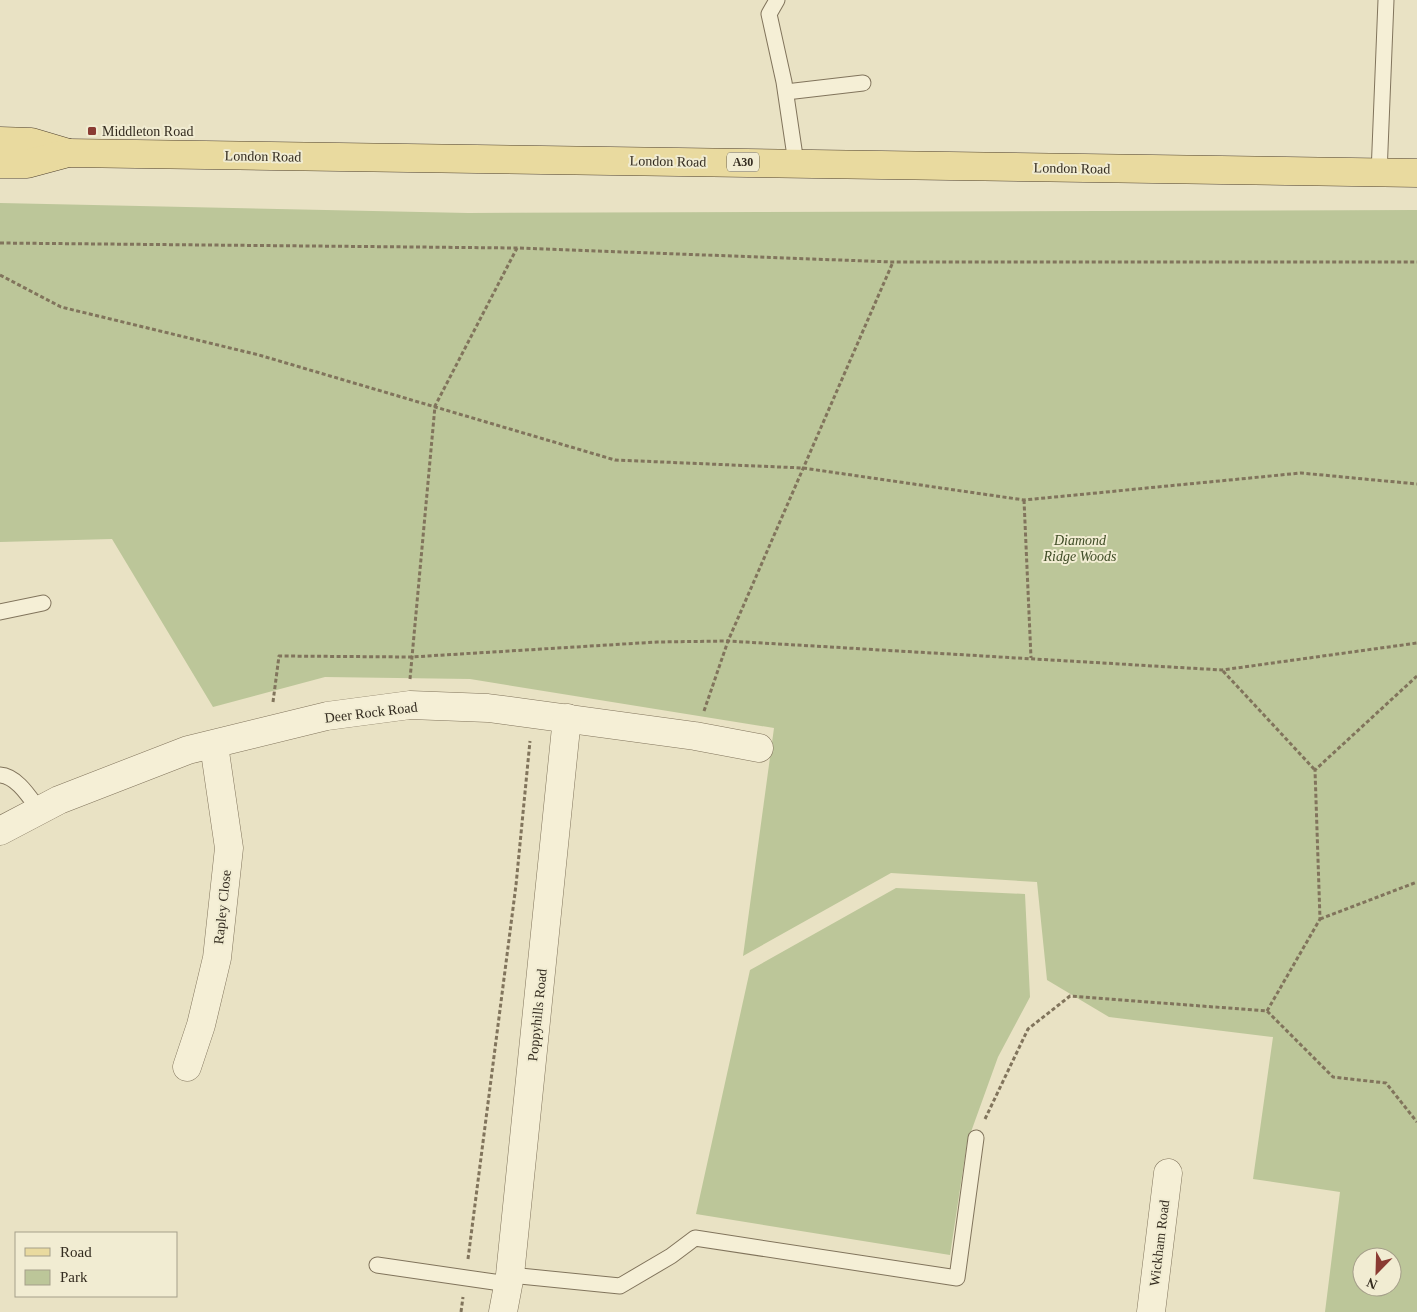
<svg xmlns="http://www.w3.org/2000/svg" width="1417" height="1312" font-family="Georgia,serif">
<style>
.green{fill:#bcc699;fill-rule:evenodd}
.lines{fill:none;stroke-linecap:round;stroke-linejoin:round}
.lane-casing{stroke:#81745c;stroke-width:17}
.street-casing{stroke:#81745c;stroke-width:29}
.primary-casing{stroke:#504230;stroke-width:29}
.path{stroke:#81745c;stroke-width:3;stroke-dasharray:4 2.5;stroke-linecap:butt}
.lane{stroke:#f5efd6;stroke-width:15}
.street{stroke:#f5efd6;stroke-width:28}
.primary{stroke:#e9da9f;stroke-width:28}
.poi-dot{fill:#8a3b33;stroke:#f1ecd2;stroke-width:2}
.labels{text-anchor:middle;stroke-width:4;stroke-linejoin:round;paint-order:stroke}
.shield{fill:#f1ecd2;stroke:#6c6555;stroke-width:1}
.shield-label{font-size:12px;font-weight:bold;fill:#332b1f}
.poi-label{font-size:14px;fill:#332b1f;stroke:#f1ecd2;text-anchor:start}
.street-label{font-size:14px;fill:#332b1f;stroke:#f1ecd2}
.park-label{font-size:14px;font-style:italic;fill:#404d27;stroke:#f1ecd2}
</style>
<rect width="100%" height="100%" fill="#e9e2c4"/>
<g class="green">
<path d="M0,203l468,10 949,-3v1102h-92l15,-120 -87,-13 20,-142 -164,-20 -62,-37 -10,-98 -146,-9 -148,83 31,-228 -304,-49 -145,-2 -112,30 -101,-168 -112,3zM1362,1257h30v30h-30z"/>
<polygon points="896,888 1025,894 1030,997 998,1057 967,1143 950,1255 696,1214 750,970"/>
</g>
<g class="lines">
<g class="lane-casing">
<g id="lane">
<polyline points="777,0 769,14 784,82 796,163"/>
<polyline points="786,92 863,83"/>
<polyline points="1379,174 1386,0"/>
<polyline points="0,612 43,603"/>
<path d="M0,775c17,1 30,23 39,35"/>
<polyline points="377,1265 508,1284"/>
<polyline points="510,1275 620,1286 671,1256 695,1238 957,1278 976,1138"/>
</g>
</g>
<g class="street-casing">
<g id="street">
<polyline points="0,831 59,800 188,750 327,716 410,705 488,708 695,736 759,748"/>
<polyline points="187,1067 201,1025 217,958 229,848 214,745"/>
<polyline points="503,1312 510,1275 567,718"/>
<polyline points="1151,1312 1168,1173"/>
</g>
</g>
<g class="primary-casing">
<g id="primary">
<polyline points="0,141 31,142 68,153"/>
<polyline points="0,164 27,164 68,153 1417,173"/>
</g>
</g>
<g class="path">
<polyline points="0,243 517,248 893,262 1417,262"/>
<polyline points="0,275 61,307 259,355 615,460 803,468 1024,500 1301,473 1417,484"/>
<polyline points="1024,500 1031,658"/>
<polyline points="1223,671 1315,770"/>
<polyline points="410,679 435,406 517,248"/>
<polyline points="273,702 279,656 411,657 657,642 728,641 1222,670 1417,643"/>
<polyline points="704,711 728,641 893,262"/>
<polyline points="1320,919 1417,882"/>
<polyline points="1267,1011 1320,919 1315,770 1417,676"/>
<polyline points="985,1119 1028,1029 1070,996 1267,1011 1333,1077 1386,1083 1417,1122"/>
<polyline points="468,1259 516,885 530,741"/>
<polyline points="461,1312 463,1297"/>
</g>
<use href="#lane" class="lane"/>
<use href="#street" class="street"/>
<use href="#primary" class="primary"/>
</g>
<rect class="poi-dot" x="87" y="126" width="10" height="10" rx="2.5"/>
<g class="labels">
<rect class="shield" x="727" y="152.5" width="32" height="19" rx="4"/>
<g class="shield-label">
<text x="743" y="166">A30</text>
</g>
<g class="poi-label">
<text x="102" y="136">Middleton Road</text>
</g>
<g class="street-label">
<text transform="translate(263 156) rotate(1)" y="5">London Road</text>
<text transform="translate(668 161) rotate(1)" y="5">London Road</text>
<text transform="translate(1072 168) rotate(1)" y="5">London Road</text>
<text transform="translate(371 712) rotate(-7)" y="5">Deer Rock Road</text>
<text transform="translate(222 907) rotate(-84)" y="5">Rapley Close</text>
<text transform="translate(537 1015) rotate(-84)" y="5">Poppyhills Road</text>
<text transform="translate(1159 1243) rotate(-83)" y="5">Wickham Road</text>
</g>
<g class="park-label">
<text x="1080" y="545">Diamond<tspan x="1080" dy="16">Ridge Woods</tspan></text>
</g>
</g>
<rect x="15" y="1232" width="162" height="65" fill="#f1ecd2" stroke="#a59f8a"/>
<rect x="25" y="1248" width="25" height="8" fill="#e9da9f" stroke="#a59f8a"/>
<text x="60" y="1257" font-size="15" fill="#332b1f">Road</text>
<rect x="25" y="1270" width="25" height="15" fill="#bcc699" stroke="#a59f8a"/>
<text x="60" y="1282" font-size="15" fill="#332b1f">Park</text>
<g transform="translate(1377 1272) rotate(203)"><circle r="24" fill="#f1ecd2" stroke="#a59f8a"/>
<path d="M0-4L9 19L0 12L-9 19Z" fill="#8a3b33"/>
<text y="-8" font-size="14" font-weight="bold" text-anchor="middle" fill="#332b1f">N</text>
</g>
</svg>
